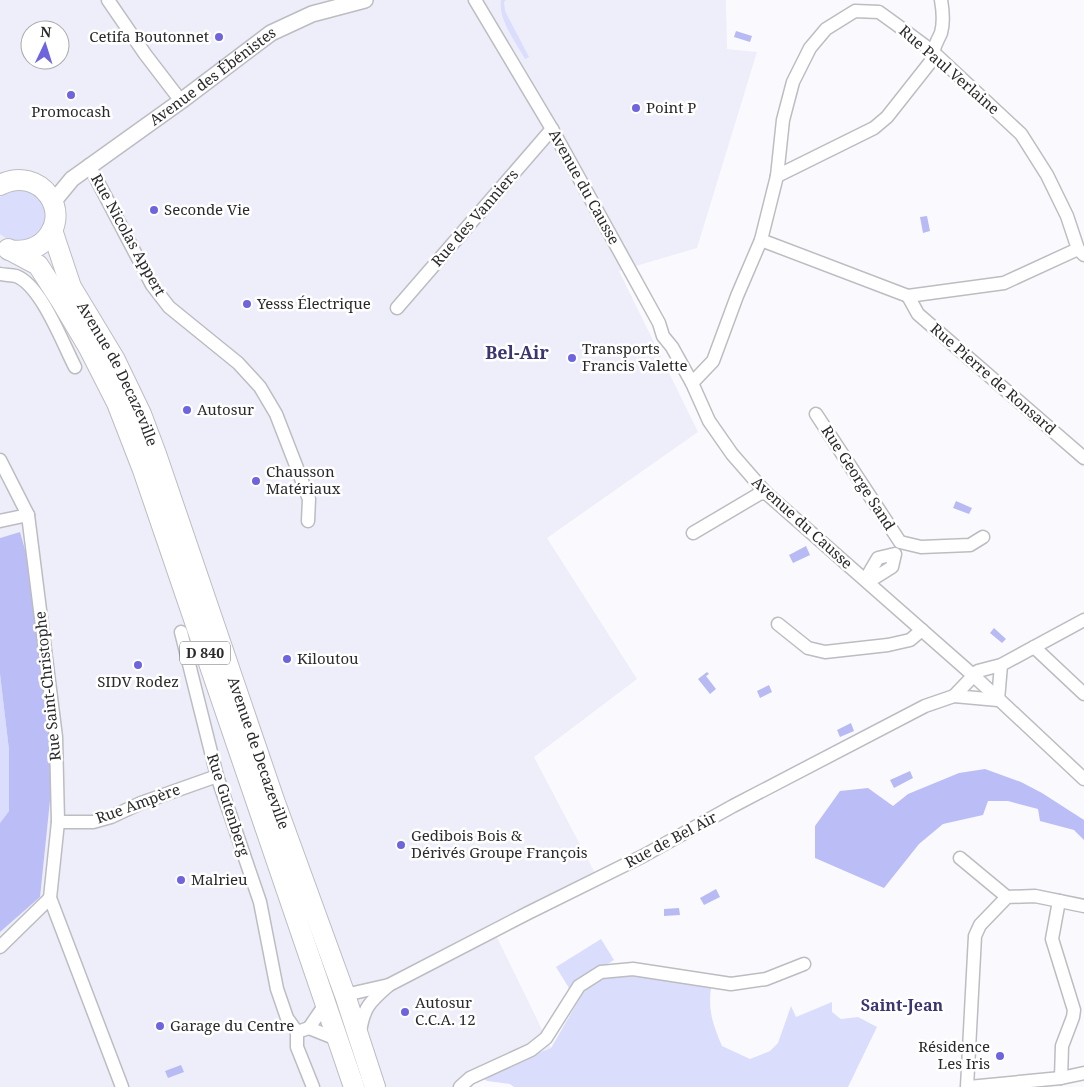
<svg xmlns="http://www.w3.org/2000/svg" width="1084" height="1087" font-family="'Noto Serif',serif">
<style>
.built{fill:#edeefa;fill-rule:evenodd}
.green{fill:#dbddfd}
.forest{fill:#bbbdf7}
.water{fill:#b8baf4}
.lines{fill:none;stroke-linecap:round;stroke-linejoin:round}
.minor-casing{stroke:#bcbdc1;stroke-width:15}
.tertiary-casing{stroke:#bcbdc1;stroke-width:18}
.primary-casing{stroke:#bcbdc1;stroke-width:22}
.minor{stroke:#fff;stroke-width:12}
.tertiary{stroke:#fff;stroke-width:15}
.primary{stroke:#fff;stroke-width:20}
.poi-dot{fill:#6e64de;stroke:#fff;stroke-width:2}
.labels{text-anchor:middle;stroke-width:5;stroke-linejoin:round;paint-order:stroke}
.shield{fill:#fff;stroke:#6a6a6b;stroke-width:1}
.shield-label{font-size:14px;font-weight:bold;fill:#2a2a2c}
.poi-label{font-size:15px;fill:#2a2a2c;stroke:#fff;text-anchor:start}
.street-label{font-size:15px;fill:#2a2a2c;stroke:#fff}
.neighbourhood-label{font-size:16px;font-weight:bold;fill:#3a3672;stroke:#fff}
.quarter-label{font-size:18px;font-weight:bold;fill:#3a3672;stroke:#fff}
</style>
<rect width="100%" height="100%" fill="#fafafe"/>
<path class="built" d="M0,0h726l1,49 30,3 -60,196 -78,23 79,161 -151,106 90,141 -103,78 61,116 -103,54 59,121 -72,28 -16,11h-463v-155l40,-35 -20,-365 -20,6zM30,30h30v30h-30z"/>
<g class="green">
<path d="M501,0h5l-2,2 1,9 24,46 -4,2c-9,-17 -27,-39 -24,-59z"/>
<path d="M21,188c20,8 24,13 25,34l-14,18 -22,1 -10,-7v-37l6,-5z"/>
<polygon points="0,674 9,750 9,811 0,823"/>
<polygon points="601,939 614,960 569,988 556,967"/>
<path d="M634,975l21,2 56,11c-3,24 2,36 11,58l28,13 20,-8 8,-8 13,-37 5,11 36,-15v10l9,7 17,-2 19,10 -29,60h-334l-4,-3 -23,-3 -8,-5 72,-28 33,-57 11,-9 16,-6z"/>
</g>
<g class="forest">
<polygon points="20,532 28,560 45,698 52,781 40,897 0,932 0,823 9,811 9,750 0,674 0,538"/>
<polygon points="985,769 1021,782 1042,793 1084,820 1084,840 1074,830 1040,821 1038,809 1008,801 988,801 983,815 943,824 919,844 884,888 815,858 815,826 840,791 868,788 893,806 908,794 959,773"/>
</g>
<g class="water">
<polygon points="736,31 752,36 750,42 734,37"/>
<polygon points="927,216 930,231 923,233 920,217"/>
<polygon points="956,501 972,508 969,514 953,508"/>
<polygon points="806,546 810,555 793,563 789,555"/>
<polygon points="994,628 1006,639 1002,643 990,633"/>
<polygon points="707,672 709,674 706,676 716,689 710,694 698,679"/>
<polygon points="769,685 772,692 760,698 757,691"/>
<polygon points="851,723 854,731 840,737 837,730"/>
<polygon points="910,771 913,778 894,788 890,780"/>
<polygon points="716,889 720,897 704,905 700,898"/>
<polygon points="679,908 680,915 664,916 664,909"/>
<polygon points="181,1065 184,1072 168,1078 165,1071"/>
</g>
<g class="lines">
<g class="minor-casing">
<g id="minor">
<polyline points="108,0 145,54 181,101"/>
<polyline points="475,0 552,129 659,323 663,336 672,347 692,383 709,421 732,454 766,493 974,676 1084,779"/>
<polyline points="89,165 152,285 169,307 238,363 260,387 276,414 309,499 308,521"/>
<path d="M777,176l97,-48 13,-11 45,-57c0,-11 5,-18 9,-27 3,-11 2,-22 0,-33"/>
<polyline points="761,240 908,296 1004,283 1078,249"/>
<path d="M0,274c5,1 11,1 16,2 25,9 47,68 59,91"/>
<polyline points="908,296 918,314 1084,458"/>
<polyline points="397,308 552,129"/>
<polyline points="692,383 713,361 737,296 761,240 777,176 783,120 793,82 810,48 826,29 855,11 879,12 897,25 932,51 1021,134 1047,175 1067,216 1078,249 1084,255"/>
<polyline points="816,414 900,542 921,547 970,545 983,537"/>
<polyline points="0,460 28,515 56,737 58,822 50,898 122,1087"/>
<polyline points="0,521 28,515"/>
<polyline points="693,533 759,494 766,493"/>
<polygon points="895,554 892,567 868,582 868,575 878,558"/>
<polyline points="778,624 808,648 825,652 888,645 910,640 922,630"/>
<polyline points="181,632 217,776 260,902 277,989 287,1018 297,1032"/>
<polyline points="1034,647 1084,694"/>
<polyline points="1001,665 998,700 954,696 978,671 1001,665 1084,620"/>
<polyline points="58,822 93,822 111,817 141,803 217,776"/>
<polyline points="960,858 1007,897"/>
<polyline points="1059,901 1052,939 1074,1010 1073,1017 1062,1046 1061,1078"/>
<polyline points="0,947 50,898"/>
<polyline points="345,995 389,985 528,913 643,856 733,806 925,706 954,696"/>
<polyline points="326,1003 309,1028 339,1040"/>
<polyline points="309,1028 297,1032 297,1047 313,1087"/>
<path d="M360,1032c4,-26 10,-30 29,-47"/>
<polyline points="460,1087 470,1078 531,1050 546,1038 579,986 601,972 633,969 731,984 766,979 804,964"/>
<polyline points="967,1087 975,936 980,925 1007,897 1035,896 1084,906"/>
<polyline points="969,1087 1061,1078 1084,1073"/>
</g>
</g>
<g class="tertiary-casing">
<g id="tertiary">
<path id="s1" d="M53,202l19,-23 109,-78 90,-68 41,-19 53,-14"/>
</g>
</g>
<g class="primary-casing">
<g id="primary">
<path d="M0,185c40,-21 76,29 42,58 -9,7 -21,9 -33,7"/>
<path id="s2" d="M52,230l19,57 44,73 26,54 15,40 118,346 71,195 30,92"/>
<polyline points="8,249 38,265 60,299 89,348 117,403 143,470 354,1087"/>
</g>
</g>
<use href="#minor" class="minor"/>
<use href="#tertiary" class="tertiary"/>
<use href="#primary" class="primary"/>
</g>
<g class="poi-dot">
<circle cx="219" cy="37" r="5"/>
<circle cx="71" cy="95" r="5"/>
<circle cx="636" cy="108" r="5"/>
<circle cx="154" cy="210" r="5"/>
<circle cx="247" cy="304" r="5"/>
<circle cx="572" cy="358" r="5"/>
<circle cx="187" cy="410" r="5"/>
<circle cx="256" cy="481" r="5"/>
<circle cx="287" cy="659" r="5"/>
<circle cx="138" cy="665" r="5"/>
<circle cx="401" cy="845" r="5"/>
<circle cx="181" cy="880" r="5"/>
<circle cx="405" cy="1012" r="5"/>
<circle cx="160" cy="1026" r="5"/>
<circle cx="1000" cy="1056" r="5"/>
</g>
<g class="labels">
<rect class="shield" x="180" y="641.5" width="50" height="23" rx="4"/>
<g class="shield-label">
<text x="205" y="658">D 840</text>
</g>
<g class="poi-label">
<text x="209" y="42" text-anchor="end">Cetifa Boutonnet</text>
<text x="646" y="113">Point P</text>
<text x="71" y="117" text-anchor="middle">Promocash</text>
<text x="164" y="215">Seconde Vie</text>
<text x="257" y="309">Yesss Électrique</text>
<text x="582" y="354">Transports<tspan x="582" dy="17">Francis Valette</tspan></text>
<text x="197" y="415">Autosur</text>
<text x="266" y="477">Chausson<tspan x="266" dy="17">Matériaux</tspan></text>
<text x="297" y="664">Kiloutou</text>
<text x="138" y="687" text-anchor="middle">SIDV Rodez</text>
<text x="411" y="841">Gedibois Bois &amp;<tspan x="411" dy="17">Dérivés Groupe François</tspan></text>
<text x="191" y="885">Malrieu</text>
<text x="415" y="1008">Autosur<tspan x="415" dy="17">C.C.A. 12</tspan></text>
<text x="170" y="1031">Garage du Centre</text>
<text x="990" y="1052" text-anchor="end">Résidence<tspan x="990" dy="17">Les Iris</tspan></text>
</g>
<g class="street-label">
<text transform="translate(949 70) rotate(41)" y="5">Rue Paul Verlaine</text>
<text dy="5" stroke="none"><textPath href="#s1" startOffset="204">Avenue des Ébénistes</textPath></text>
<text transform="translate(584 187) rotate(61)" y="5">Avenue du Causse</text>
<text transform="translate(475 218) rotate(-49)" y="5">Rue des Vanniers</text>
<text transform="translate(128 235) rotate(61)" y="5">Rue Nicolas Appert</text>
<text dy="5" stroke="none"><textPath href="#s2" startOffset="159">Avenue de Decazeville</textPath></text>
<text transform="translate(993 379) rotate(41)" y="5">Rue Pierre de Ronsard</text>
<text transform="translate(858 478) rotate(57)" y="5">Rue George Sand</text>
<text transform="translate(802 523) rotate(42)" y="5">Avenue du Causse</text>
<text transform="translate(48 686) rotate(-96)" y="5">Rue Saint-Christophe</text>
<text dy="5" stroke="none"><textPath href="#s2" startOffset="564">Avenue de Decazeville</textPath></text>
<text transform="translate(138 804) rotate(-20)" y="5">Rue Ampère</text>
<text transform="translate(228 805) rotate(72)" y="5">Rue Gutenberg</text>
<text transform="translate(671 840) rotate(-28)" y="5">Rue de Bel Air</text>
</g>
<g class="neighbourhood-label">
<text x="902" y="1011">Saint-Jean</text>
</g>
<g class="quarter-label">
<text x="517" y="359">Bel-Air</text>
</g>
</g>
<g transform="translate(45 45) rotate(4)"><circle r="24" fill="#ffffff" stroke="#aaaaab"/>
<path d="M0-4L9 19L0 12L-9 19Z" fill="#6e64de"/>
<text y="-8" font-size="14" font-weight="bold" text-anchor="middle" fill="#2a2a2c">N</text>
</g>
</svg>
